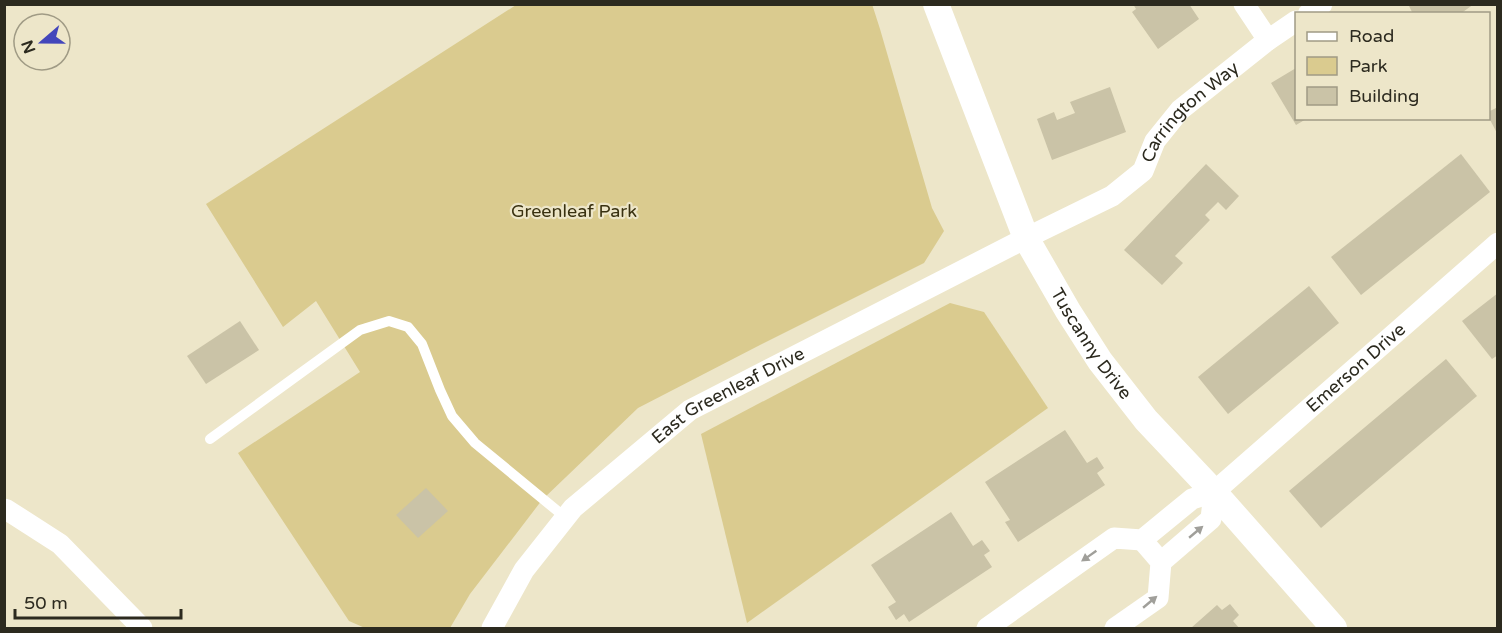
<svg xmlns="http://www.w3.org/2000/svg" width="1502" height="633" font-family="'Varela Round',sans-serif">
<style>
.green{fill:#dacb8f}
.building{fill:#cac3a7}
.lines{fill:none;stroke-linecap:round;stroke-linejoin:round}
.service{stroke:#fff;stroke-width:10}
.minor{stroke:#fff;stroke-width:21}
.tertiary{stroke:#fff;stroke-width:26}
.oneway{fill:#a09f9a}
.labels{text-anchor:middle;stroke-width:4.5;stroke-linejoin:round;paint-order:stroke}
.street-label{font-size:18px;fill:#2c2a1f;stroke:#ede6c9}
.park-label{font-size:18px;fill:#393110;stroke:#ede6c9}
</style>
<rect width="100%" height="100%" fill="#ede6c9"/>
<g class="green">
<polygon points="872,4 880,29 932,208 944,231 924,263 760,345 638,408 542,500 470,594 450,628 365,628 349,621 238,453 360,372 316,301 283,327 206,204 516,5"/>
<polygon points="950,303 984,312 1048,408 747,623 701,434"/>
</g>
<g class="building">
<polygon points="1133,4 1189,4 1199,19 1158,49 1132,12 1136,9"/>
<polygon points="1408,4 1474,4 1460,14 1413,14"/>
<polygon points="1296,68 1296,118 1308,118 1296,125 1271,83"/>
<polygon points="1110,87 1126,132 1052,160 1037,119 1054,112 1057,120 1075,113 1070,102"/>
<polygon points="1498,107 1498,135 1488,116 1488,112"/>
<polygon points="1461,154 1490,192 1361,295 1331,257"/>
<polygon points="1206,164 1239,196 1226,210 1218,202 1205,215 1210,220 1175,256 1183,263 1162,285 1124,250"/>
<polygon points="1309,286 1339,323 1228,414 1198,377"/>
<polygon points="1498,293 1498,355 1492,359 1462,321"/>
<polygon points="240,321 259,350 206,384 187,356"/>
<polygon points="1446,359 1477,396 1321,528 1289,491"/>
<polygon points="1065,430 1087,463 1097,457 1104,468 1097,473 1105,485 1018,542 1005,522 1010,520 985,482"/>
<polygon points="426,488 448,511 418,538 396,515"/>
<polygon points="951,512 973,546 982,540 990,551 984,555 992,567 909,622 904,614 896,620 888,607 896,602 871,565"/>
<polygon points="1230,604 1239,615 1233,621 1239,628 1191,628 1217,605 1222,610"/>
</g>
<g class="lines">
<polyline class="service" points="210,439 360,330 389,321 408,327 422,344 440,390 452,416 475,443 566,518"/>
<g class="minor">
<polyline points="1244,4 1268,40"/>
<polyline points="1308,14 1322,4"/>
<polyline points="4,509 7,510 60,544 142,628"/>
<polyline points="1161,562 1211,519 1214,492"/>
<path id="s1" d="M492,628l32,-58 49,-62 117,-98 336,-172 86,-42 31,-25 12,-30 25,-31 88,-70 28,-19"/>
<path id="s2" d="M987,628l127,-90 28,2 50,-41 22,-7 284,-249"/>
<polyline points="1115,628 1158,598 1161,562 1142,540"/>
</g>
<path class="tertiary" id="s3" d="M936,4l90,234 42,73 32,50 46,59 68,72 120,136"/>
</g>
<defs><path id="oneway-solid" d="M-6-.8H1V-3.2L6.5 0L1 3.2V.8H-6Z" transform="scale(1.5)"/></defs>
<g class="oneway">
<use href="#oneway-solid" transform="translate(1196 532) rotate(-40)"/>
<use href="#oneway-solid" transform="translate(1089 556) rotate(145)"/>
<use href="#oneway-solid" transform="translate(1150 602) rotate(-40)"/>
</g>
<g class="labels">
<g class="street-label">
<text dy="6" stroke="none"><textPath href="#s1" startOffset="888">Carrington Way</textPath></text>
<text dy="6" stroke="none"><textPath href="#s3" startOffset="375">Tuscanny Drive</textPath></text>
<text dy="6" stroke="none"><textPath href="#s2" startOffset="460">Emerson Drive</textPath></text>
<text dy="6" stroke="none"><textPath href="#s1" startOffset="338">East Greenleaf Drive</textPath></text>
</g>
<g class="park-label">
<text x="574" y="217">Greenleaf Park</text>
</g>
</g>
<rect width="1502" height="633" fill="none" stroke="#2c2a1f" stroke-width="12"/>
<rect x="1295" y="12" width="195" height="108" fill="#ede6c9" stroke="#a09b85" stroke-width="1.5"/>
<rect x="1307" y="32" width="30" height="9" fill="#ffffff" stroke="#a09b85" stroke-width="1.5"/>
<text x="1349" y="42" font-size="18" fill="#2c2a1f">Road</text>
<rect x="1307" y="57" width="30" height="18" fill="#dacb8f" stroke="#a09b85" stroke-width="1.5"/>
<text x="1349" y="72" font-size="18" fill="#2c2a1f">Park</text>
<rect x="1307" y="87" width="30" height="18" fill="#cac3a7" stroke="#a09b85" stroke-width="1.5"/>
<text x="1349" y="102" font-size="18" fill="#2c2a1f">Building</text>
<g transform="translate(42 42) rotate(250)"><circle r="28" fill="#ede6c9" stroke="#a09b85" stroke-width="1.5"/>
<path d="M0-4.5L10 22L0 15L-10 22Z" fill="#4346bb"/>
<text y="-9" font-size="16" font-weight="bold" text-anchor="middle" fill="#2c2a1f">N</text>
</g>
<path d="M15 609v9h166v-9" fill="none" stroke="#2c2a1f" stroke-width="3"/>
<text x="24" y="609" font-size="18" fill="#2c2a1f" stroke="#ede6c9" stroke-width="4.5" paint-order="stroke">50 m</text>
</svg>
